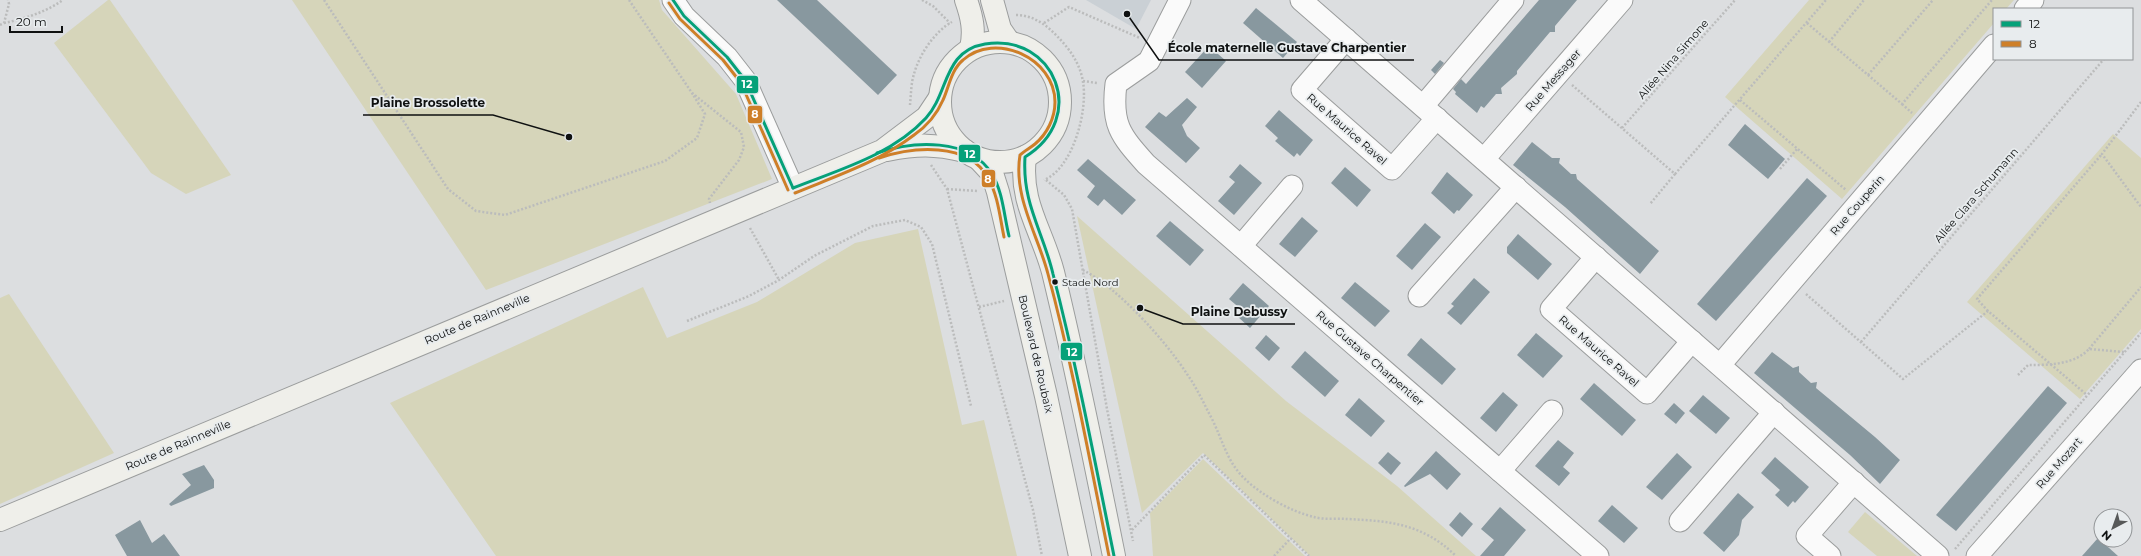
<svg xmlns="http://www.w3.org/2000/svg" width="2141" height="556" font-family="Montserrat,sans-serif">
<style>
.built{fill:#cad0d5}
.green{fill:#d6d5ba}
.building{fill:#88989f}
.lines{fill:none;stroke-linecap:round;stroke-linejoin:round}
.street-casing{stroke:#9b9d9d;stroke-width:23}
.secondary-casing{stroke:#9b9d9d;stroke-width:24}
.path{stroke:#bbbcbc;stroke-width:2.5;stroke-dasharray:2 2;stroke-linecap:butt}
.street{stroke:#fafafa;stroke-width:21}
.secondary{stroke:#efefea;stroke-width:22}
.bus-1-casing{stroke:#e8ecee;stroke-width:6}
.bus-2-casing{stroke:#e8ecee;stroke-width:6}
.bus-1{stroke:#05a179;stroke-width:3}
.bus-2{stroke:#ce7f28;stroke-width:3}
.bus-dot{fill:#0f1111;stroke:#e8ecee;stroke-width:1.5}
.labels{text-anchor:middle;stroke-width:3.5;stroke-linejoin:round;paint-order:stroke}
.bus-label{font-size:10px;fill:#0f1111;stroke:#e8ecee;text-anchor:start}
.street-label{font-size:11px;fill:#0f1111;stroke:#e8ecee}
.leader{fill:none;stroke:#0f1111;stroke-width:1.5}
.callout-dot{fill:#0f1111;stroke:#e8ecee;stroke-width:1.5}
.callout-label{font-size:12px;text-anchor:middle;font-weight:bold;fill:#0f1111;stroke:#e8ecee;stroke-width:3.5;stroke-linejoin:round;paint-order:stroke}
.line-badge{stroke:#e8ecee;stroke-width:1.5}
.badge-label{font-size:11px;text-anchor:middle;font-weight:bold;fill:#fff}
</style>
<rect width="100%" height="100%" fill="#dcdee0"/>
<polygon class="built" points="1086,0 1151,0 1136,29"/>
<g class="green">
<polygon points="108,0 110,0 231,175 186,194 151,173 54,43"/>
<polygon points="292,0 659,0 662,10 736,94 772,179 486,290"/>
<polygon points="1809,0 2014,0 2006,9 1994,9 1994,23 1842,199 1725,97"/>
<polygon points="2113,134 2141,158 2141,329 2080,399 1967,302"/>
<polygon points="1077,216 1286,401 1397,486 1476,556 1310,556 1203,453 1142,513"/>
<polygon points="918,229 962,425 984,420 1017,556 496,556 390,403 643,287 667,338 757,302 855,243"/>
<polygon points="9,294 114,453 0,504 0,298"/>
<polygon points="1203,459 1305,556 1153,556 1150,513"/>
<polygon points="1865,512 1917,556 1877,556 1848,532"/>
</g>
<g class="building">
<polygon points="777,0 817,0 897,75 878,95"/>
<polygon points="1539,0 1577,0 1555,26 1555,32 1550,32 1517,71 1517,74 1501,88 1502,94 1496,94 1484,108 1481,106 1477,113 1455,94 1456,92 1453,89 1461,79 1466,84"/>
<polygon points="1256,8 1297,42 1283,58 1243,23"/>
<polygon points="1209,46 1226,61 1202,88 1185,72"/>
<polygon points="1440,60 1444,63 1435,74 1431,70"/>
<polygon points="1187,98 1197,107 1182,125 1187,136 1200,148 1186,163 1145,127 1159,112 1166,117"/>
<polygon points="1279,110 1313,140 1300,156 1297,153 1294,157 1275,141 1278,138 1265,126"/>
<polygon points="1745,124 1785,159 1768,179 1728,145"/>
<polygon points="1532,142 1552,158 1560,158 1559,163 1571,174 1576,174 1577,179 1659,251 1640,274 1565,207 1513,165"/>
<polygon points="1088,159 1136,200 1122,215 1104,199 1098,206 1087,197 1095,186 1077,170"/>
<polygon points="1240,164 1262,183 1234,215 1218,201 1235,182 1229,177"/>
<polygon points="1345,167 1371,190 1357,207 1331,183"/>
<polygon points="1447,172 1473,195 1459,211 1457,210 1454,214 1431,193"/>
<polygon points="1807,178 1827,196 1716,321 1697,304"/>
<polygon points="1302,217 1318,231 1295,257 1279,244"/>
<polygon points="1170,221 1204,250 1190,266 1156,236"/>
<polygon points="1425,223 1441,237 1412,270 1396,256"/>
<polygon points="1518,234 1552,264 1538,280 1507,253 1507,247"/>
<polygon points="1474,278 1490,292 1461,325 1447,313 1454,306 1451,304"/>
<polygon points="1355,282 1390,311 1375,327 1341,298"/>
<polygon points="1243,283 1269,306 1250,328 1237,316 1242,310 1229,299"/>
<polygon points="1536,333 1563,356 1543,378 1517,355"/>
<polygon points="1266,335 1280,348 1269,361 1255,348"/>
<polygon points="1421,338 1456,369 1442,385 1407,355"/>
<polygon points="1305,351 1339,381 1325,397 1291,367"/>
<polygon points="1772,352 1793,368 1799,366 1799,372 1811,383 1817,382 1816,388 1875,437 1900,460 1880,484 1850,455 1754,373"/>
<polygon points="1594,383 1636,420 1622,436 1580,399"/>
<polygon points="2048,386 2067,403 1956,531 1936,515"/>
<polygon points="1503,392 1518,405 1496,432 1480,418"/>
<polygon points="1703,395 1730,418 1716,434 1689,411"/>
<polygon points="1359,398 1385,421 1371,437 1345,415"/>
<polygon points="1674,403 1685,413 1676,424 1664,414"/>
<polygon points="1558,440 1574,453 1563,467 1570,473 1559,486 1535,466"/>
<polygon points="1436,451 1461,474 1447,490 1430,474 1405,487 1404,486"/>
<polygon points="1388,452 1401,463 1391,475 1378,463"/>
<polygon points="1677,453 1692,467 1662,500 1646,487"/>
<polygon points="1775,457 1809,487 1795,503 1793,501 1788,507 1775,495 1780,490 1761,473"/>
<polygon points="204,465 214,480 214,488 171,506 169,504 191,485 182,474"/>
<polygon points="1738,493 1754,507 1742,520 1739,535 1724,552 1703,533"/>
<polygon points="1612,505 1638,528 1624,543 1598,521"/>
<polygon points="1500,507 1526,530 1504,556 1480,556 1494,540 1481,529"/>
<polygon points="1460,512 1473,524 1462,537 1449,525"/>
<polygon points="140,520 152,543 164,534 180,556 127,556 115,535"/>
<polygon points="2098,538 2118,556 2082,556"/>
</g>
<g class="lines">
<g class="street-casing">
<g id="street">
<polyline points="673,0 684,16 727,57 745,80 793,188"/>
<path d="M1180,0l-31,61 -33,23c-5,40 4,51 30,80l452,392"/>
<polyline points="1301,0 1938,556"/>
<polyline points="2025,9 2033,0"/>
<polyline points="1346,39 1302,90 1392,169 1437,118"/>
<polyline points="1423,106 1513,0"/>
<polyline points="1484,159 1622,0"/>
<polyline points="1241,246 1292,186"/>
<polyline points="1596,257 1551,309 1647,393 1692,341"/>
<polyline points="1419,296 1516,187"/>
<polyline points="1720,365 1994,45"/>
<polyline points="1500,471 1552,411"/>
<polyline points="1680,521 1774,412"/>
<polyline points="1830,556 1807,536 1854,482"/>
<polyline points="1977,556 2141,370"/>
</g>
</g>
<g class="secondary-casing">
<g id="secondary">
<path d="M966,0c6,17 9,31 5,48"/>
<polyline points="992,0 1000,29 1009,42"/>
<circle cx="1000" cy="102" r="60"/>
<path d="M887,150c31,-6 47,-6 78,1"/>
<path d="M1025,157c-6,45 17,73 28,115 23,94 42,189 61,284"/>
<polyline points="979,159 992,173 998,192 1046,396 1080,556"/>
<polyline points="0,520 882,151 927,117 939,99"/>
</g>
</g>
<g class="path">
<polyline points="324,0 448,189 476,211 505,215 665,161 697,138 705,114 692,93"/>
<polyline points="629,0 692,93 741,132 744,147 739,160 709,199 710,203"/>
<polyline points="922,0 933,6 950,23"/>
<path d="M1016,15c15,0 28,8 38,18 14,14 26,29 29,49 5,29 -10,86 -39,98"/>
<path d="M4,23c20,-4 42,-11 59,-23"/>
<polyline points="1044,23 1069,7 1140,38"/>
<polyline points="1807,23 1902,104 1992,0"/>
<polyline points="0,25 4,23 9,4 8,0"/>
<polyline points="1829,42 1864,0"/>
<polyline points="1868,75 1933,0"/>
<polyline points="1083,81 1097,83"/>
<polyline points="1572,85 1675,174 1650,204"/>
<polyline points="1740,100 1846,190"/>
<polyline points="2141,102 2102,154 2141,207"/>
<polyline points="1902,104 1912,113"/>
<path d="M910,105c1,-10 1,-22 4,-31 5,-19 21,-43 38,-52"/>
<polyline points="1622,128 1735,0"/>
<polyline points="931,165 947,189 1033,510 1042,556"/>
<polyline points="1780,169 1797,149"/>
<polyline points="1675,174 1826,0"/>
<polyline points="1046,180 1064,195 1072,209 1107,409 1133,541"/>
<polyline points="947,189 977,191"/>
<polyline points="750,228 779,280"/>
<path d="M1083,270c35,18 82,70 104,104 10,14 17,30 25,45 11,22 15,43 33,60 16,16 47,33 69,38 10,3 23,1 33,2 44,2 76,5 109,37"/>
<polyline points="1806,294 1903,379 1988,311 2087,395"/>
<polyline points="979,307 1004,301"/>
<polyline points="1988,311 1977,299 2102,154"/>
<polyline points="687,321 749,296 779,280 814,256 873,226 905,220 921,227 932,244 971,406"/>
<polyline points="1861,342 2104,59"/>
<polyline points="2089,349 2141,287"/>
<path d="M2018,375l10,-10c20,0 46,0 61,-16l35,3"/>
<polyline points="1132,530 1204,455 1309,556"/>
<polyline points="1955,549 2141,333"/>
<polyline points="1274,556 1291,538"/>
</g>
<use href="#street" class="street"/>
<use href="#secondary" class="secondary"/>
<g class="bus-1-casing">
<g id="bus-1">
<polyline points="673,0 684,16 727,57 745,80 793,188"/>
<path d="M877,153c36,-12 92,-16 115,21 11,18 12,42 17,62"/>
<path d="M793,188c45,-18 99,-33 133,-70 23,-25 17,-67 59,-74 70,-11 104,74 40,113 -3,47 18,74 28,117 24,93 42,188 61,282"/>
</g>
</g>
<g class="bus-2-casing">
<g id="bus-2">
<polyline points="669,3 680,19 723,60 741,83 788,190"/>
<path d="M879,158c33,-11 89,-17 109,20 10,17 12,40 16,59"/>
<path d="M795,193c41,-17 84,-31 119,-58 13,-9 23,-21 29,-35 6,-13 8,-30 20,-40 32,-29 92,-2 92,42 0,16 -8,32 -20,42 -5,4 -11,7 -15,11 -7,42 18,80 28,119 25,93 42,188 61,282"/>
</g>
</g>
<use href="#bus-1" class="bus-1"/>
<use href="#bus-2" class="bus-2"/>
</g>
<circle class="bus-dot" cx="1055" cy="282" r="3.5"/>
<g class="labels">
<g class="bus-label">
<text x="1062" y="286">Stade Nord</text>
</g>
<g class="street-label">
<text transform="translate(1673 59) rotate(-49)" y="4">Allée Nina Simone</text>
<text transform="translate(1553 80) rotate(-49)" y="4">Rue Messager</text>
<text transform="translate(1347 129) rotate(41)" y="4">Rue Maurice Ravel</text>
<text transform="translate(1976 195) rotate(-49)" y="4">Allée Clara Schumann</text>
<text transform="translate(1857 205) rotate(-49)" y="4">Rue Couperin</text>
<text transform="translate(477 319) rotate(-23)" y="4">Route de Rainneville</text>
<text transform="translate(1599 351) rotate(41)" y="4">Rue Maurice Ravel</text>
<text transform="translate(1036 354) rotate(77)" y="4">Boulevard de Roubaix</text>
<text transform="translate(1370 358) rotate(41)" y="4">Rue Gustave Charpentier</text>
<text transform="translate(178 445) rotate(-23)" y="4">Route de Rainneville</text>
<text transform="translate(2059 463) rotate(-49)" y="4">Rue Mozart</text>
</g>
</g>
<path class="leader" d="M1127 14L1159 60H1414M569 137L493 115H363M1140 308L1183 324H1295"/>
<g class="callout-dot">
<circle cx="1127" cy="14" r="4"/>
<circle cx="569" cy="137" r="4"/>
<circle cx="1140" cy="308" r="4"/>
</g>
<g class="callout-label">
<text x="1287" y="52">École maternelle Gustave Charpentier</text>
<text x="428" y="107">Plaine Brossolette</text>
<text x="1239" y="316">Plaine Debussy</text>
</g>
<g class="line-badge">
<rect x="736" y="75" width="23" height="19" rx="4" fill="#05a179"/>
<rect x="747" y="105" width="16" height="19" rx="4" fill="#ce7f28"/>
<rect x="958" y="144" width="23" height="19" rx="4" fill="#05a179"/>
<rect x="981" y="169" width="15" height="19" rx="4" fill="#ce7f28"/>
<rect x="1060" y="342" width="23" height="19" rx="4" fill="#05a179"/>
</g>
<g class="badge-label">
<text x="747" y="88">12</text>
<text x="755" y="118">8</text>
<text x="970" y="158">12</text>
<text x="988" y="183">8</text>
<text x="1072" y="356">12</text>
</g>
<rect x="1993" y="8" width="140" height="52" fill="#e8ecee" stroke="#919496"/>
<rect x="2001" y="21" width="20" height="6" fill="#05a179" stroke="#919496"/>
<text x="2029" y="28" font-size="12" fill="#0f1111">12</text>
<rect x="2001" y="41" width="20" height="6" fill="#ce7f28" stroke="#919496"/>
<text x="2029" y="48" font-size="12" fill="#0f1111">8</text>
<g transform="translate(2113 528) rotate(221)"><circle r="19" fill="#e8ecee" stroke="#919496"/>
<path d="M0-3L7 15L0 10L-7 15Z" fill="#575959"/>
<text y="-6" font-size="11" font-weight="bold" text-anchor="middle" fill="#0f1111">N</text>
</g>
<path d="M10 26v6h52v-6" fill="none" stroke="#0f1111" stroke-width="2"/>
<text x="16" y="26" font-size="12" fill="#0f1111" stroke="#e8ecee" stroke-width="3" paint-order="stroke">20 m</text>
</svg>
